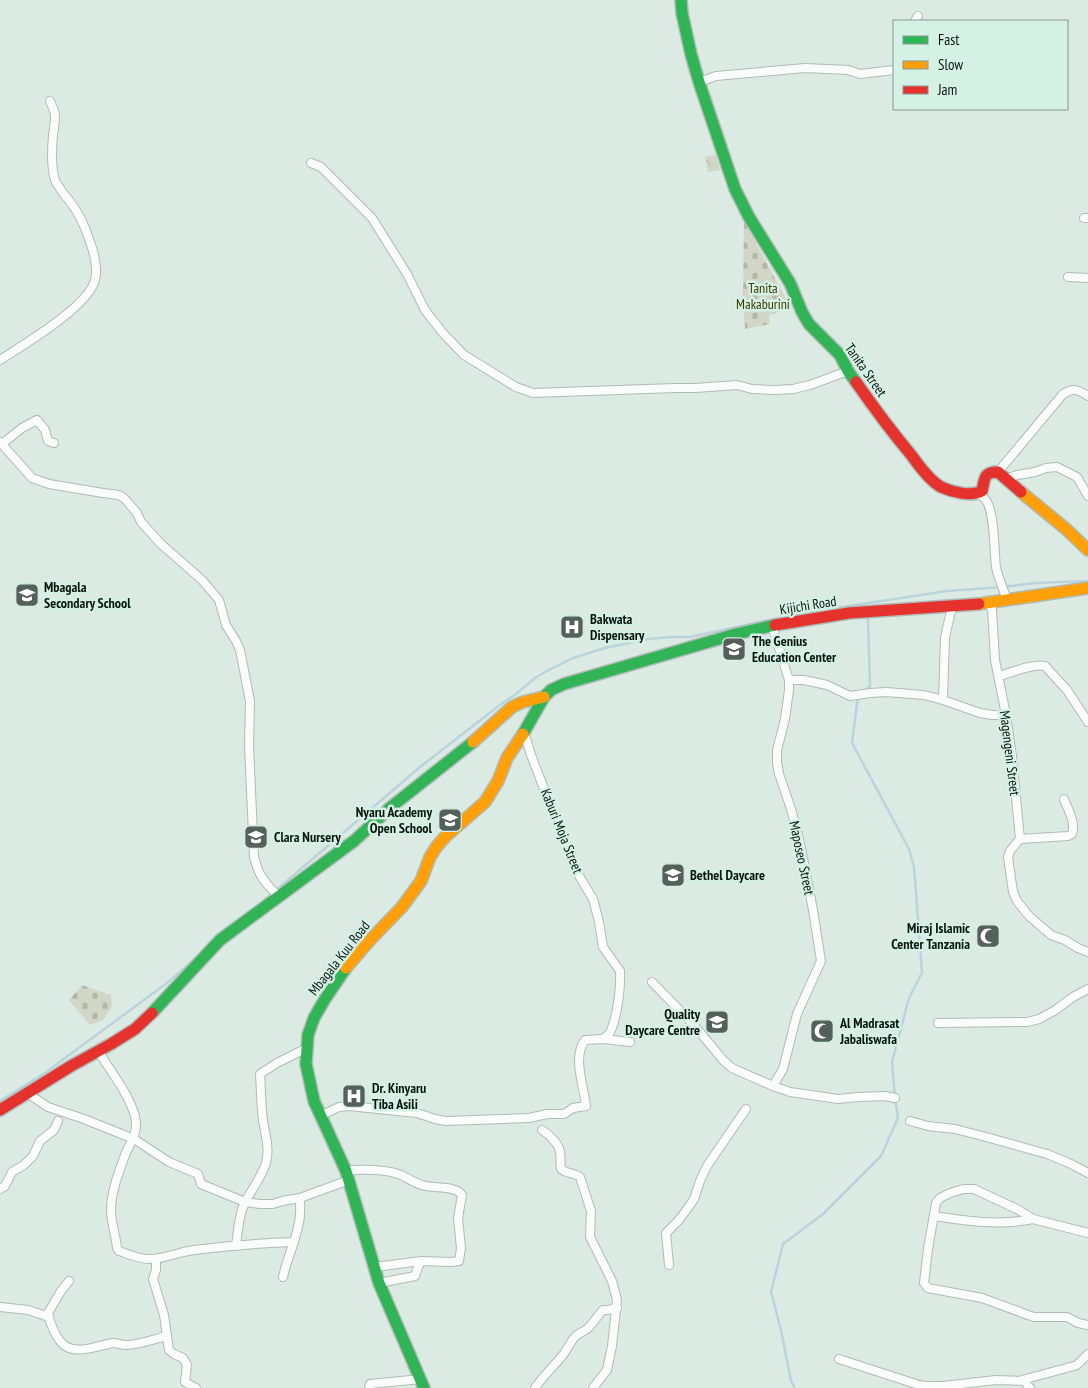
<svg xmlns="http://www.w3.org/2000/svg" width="1088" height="1388" font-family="'PT Sans Narrow',sans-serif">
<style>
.cemetery{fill:url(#cemetery-stones)}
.park{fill:url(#park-crowns)}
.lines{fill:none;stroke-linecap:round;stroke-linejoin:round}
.stream{stroke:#bad4dd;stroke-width:2.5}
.street-casing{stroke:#afbbb6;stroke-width:10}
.fast-casing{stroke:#afbbb6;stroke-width:14}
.slow-casing{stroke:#afbbb6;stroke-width:14}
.jam-casing{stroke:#afbbb6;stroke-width:14}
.street{stroke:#fafcfb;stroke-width:8}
.fast{stroke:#30b455;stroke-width:11}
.slow{stroke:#ff9f0a;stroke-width:11}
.jam{stroke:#e5322d;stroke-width:11}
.labels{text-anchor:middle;stroke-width:5;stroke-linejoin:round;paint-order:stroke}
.park-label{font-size:14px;fill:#3d3800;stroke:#d5f0e4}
.street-label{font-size:14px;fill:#0b1511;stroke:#d5f0e4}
.poi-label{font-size:14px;font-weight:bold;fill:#0b1511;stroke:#d5f0e4;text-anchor:start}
</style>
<defs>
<pattern id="cemetery-stones" width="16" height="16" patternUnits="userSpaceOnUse" patternTransform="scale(1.25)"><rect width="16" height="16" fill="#d1d6c6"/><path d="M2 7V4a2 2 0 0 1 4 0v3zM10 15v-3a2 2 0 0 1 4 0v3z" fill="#b2b7a9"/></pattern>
<pattern id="park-crowns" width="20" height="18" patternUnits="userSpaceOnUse" patternTransform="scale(1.25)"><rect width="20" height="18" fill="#d1d6c6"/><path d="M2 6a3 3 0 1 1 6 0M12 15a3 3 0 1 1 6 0" fill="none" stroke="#b2b7a9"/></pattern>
</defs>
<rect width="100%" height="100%" fill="#dbeae3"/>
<g class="cemetery">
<polygon points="744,221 791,308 769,315 770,324 745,329 743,298"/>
<polygon points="82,985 111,995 112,1006 103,1020 90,1025 69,1000"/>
</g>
<polygon class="park" points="716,155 720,170 708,172 705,157"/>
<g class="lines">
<g class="stream">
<polyline points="864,691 870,686 868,620"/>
<polyline points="260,904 420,767 500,705 516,694 535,678 545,672 573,658 605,648 648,639 671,637 690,637 803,613 947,591 1003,587 1035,583 1088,581"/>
<polyline points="0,1101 46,1072 167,983 195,959"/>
<polyline points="795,1388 791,1381 781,1330 771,1292 783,1244 823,1214 881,1156 898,1118 895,1098 892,1062 909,998 922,973 914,867 909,849 852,743 858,696"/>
</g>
<g class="street-casing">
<g id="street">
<polyline points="915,21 918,16"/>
<polyline points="699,82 716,76 805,68 848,70 860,74 894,70"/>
<polyline points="311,163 321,167 372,218 407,274 425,310 442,332 464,355 516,387 533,393 675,388 695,388 737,385 752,389 775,390 793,389 810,385 848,371"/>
<polyline points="1084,218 1088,218"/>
<polyline points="1068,277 1088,278"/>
<path d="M0,360c23,-15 88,-53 95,-80 4,-16 -4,-36 -10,-52 -5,-12 -13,-25 -22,-35 -3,-5 -6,-8 -8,-13 -4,-12 -3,-33 -2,-45 1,-6 2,-13 2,-19 0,-5 -3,-10 -5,-15"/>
<path d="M0,442l32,36 17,6 54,9 16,2 5,3 13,15 4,9 20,22 41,36 17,20 7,25 10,16 4,9 10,51 -1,45 5,111c5,20 10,24 24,39"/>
<polyline points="2,444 22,428 37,420 45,430 48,441 54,443"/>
<path d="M998,472l65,-78c11,-6 14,-5 25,2"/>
<polyline points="1006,479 1017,475 1035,472 1046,468 1057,467 1077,477 1088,496"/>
<path d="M977,494c2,1 5,2 7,4 11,9 10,54 12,69 2,11 8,22 11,34"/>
<polyline points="987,603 992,609 995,660 1006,715 1012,756 1020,839"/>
<polyline points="772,626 789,680 789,690 785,719 777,750 777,763 779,774 791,809 800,843 813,910 821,961 797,1014 783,1069 773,1086"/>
<path d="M999,676c12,-3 34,-13 46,-10l22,24 21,32"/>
<polyline points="789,680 804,680 827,685 850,696 870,693 886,692 924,695 943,700 980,713 992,715 1006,715"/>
<polyline points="943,700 945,637 951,611 951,606"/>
<path d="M524,732l7,23 44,114 18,30 6,23 4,25 17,24c1,15 -3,50 -11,63 -1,1 -4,3 -6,5"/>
<polyline points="1020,839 1010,851 1008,857 1013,892 1017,901 1029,916 1051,935 1065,940 1078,948 1088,952"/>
<path d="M1020,839l48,-3 4,-2c4,-12 -4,-24 -8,-35"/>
<polyline points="652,982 694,1025 723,1060 732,1068 773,1086 790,1092 838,1099 858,1097 885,1096 895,1098"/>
<polyline points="938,1023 1027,1022 1039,1019 1054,1011 1073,997 1088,989"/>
<path d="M98,1051c12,19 36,50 38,71 1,15 -8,23 -12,36 -6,16 -13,35 -13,52 0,13 5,26 6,38l2,3c9,3 20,8 30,8 15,0 30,-7 45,-9 33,-4 67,-7 100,-8"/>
<polyline points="27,1093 48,1107 84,1119 134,1139 169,1162 198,1174 201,1184 245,1202 260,1204 273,1204 282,1201 300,1198 349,1180"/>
<path d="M320,1116l19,-9 10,-1 68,7 18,6 11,2 83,-3 18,-4h17l9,-6 13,-2c-2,-20 -14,-49 -1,-66l18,-1 27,3"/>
<polyline points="910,1121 928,1126 955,1129 986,1137 1047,1154 1071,1164 1088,1173"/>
<path d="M542,1130c7,4 17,14 18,22 1,6 0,12 1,17 5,5 13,3 19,8l11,34 -1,26 22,44 5,19 -5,46 -5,24 -14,18"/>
<path d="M346,1171c15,-2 40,-2 55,4 7,3 13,8 21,10 11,4 34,0 40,10l-4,23 3,30 -2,13 -8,1 -30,-1 -3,6 -3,9 -36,7"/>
<polyline points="0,1189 5,1186 12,1172 24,1165 33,1156 40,1141 54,1130 58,1121"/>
<path d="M934,1216c33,5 66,10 99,3"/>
<polyline points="1088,1233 1033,1219 1017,1209 974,1189 963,1189 950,1193 940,1198 936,1203 928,1249 924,1283 928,1288 982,1298 1028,1315 1034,1317 1067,1317 1078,1323 1088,1325"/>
<path d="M236,1246c2,-16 3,-32 10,-46 7,-12 16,-24 20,-37 4,-14 -1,-29 -3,-43 -2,-15 -2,-31 -3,-46l17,-11 30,-15"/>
<polyline points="156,1259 156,1270 153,1279 164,1315 169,1350 174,1354 183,1358 187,1365 185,1382 196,1388"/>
<polyline points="669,1265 666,1233 679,1220 690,1205 694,1199 700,1181 707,1166 746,1109"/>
<polyline points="375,1267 421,1261"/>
<path d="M283,1277c4,-19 13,-36 16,-55 2,-8 1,-16 1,-24"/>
<path d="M69,1281l-8,10 -13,22c2,11 9,29 19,34 13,7 33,-2 46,-4 5,0 8,2 12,2 14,0 29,-6 42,-9"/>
<polyline points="0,1307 28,1310 49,1317"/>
<polyline points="839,1359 919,1385 925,1386 943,1386 996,1380 1024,1381 1030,1388"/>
<polyline points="1022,1380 1074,1366 1077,1365 1088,1354"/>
<polyline points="369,1388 370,1384 421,1379"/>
<path d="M535,1388c8,-12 19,-22 28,-33 5,-7 8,-15 14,-20 3,-2 7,-4 10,-6 6,-5 10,-13 16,-19h5l9,-2"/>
</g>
</g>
<g class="fast-casing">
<g id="fast">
<polyline points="681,0 682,13 691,54 699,82 735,189 749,217 790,283 802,312 809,324 840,355 848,371 856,382"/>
<polyline points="523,734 544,697 551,690 564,684 736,634 775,625"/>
<polyline points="346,968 325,999 314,1018 308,1035 306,1064 314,1101 346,1171 379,1283 424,1388"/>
<polyline points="152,1013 220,940 354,841 391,807 473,742"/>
</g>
</g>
<g class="slow-casing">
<g id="slow">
<polyline points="1021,492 1066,529 1088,550"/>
<polyline points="979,604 1088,588"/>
<polyline points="473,742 512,707 523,702 544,697"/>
<polyline points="346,968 371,939 402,907 421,881 430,857 437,846 446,836 485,802 498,781 507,758 523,734"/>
</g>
</g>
<g class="jam-casing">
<g id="jam">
<path d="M856,382c18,26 36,50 56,74 7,10 19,25 29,31 11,5 30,10 41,4 3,-12 1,-19 16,-19l23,20"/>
<polyline points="775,625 849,613 979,604"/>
<polyline points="0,1110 71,1066 111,1044 135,1029 152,1013"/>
</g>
</g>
<use href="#street" class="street"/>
<use href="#fast" class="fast"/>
<use href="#slow" class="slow"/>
<use href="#jam" class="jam"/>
</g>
<defs>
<g id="school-square" transform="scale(1.25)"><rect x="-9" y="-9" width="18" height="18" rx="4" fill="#54605a" stroke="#d5f0e4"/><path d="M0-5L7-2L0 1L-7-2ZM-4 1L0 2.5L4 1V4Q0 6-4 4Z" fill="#fff"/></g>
<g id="hospital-square" transform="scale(1.25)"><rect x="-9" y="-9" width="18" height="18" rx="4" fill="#54605a" stroke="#d5f0e4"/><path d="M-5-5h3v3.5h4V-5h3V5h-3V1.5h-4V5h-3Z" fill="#fff"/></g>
<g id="mosque-square" transform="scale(1.25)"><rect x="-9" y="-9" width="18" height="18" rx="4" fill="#54605a" stroke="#d5f0e4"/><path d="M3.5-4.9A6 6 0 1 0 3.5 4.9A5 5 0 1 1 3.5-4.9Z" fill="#fff"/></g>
</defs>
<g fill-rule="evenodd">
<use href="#school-square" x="27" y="595"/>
<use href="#hospital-square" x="572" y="627"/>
<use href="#school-square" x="734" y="649"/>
<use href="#school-square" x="450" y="820"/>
<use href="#school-square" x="256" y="837"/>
<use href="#school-square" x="673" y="875"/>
<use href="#mosque-square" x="988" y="936"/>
<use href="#school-square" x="717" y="1022"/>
<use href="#mosque-square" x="822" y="1031"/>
<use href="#hospital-square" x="354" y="1096"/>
</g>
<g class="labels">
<g class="park-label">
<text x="763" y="293">Tanita<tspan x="763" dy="16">Makaburini</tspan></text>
</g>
<g class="street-label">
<text transform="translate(866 370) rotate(55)" y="5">Tanita Street</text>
<text transform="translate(808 605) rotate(-9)" y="5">Kijichi Road</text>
<text transform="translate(1010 753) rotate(83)" y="5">Magengeni Street</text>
<text transform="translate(562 831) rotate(68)" y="5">Kaburi Moja Street</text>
<text transform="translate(802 858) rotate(78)" y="5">Maposeo Street</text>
<text transform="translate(339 958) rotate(-52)" y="5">Mbagala Kuu Road</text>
</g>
<g class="poi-label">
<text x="44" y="592">Mbagala<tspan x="44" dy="16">Secondary School</tspan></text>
<text x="590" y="624">Bakwata<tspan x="590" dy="16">Dispensary</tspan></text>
<text x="752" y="646">The Genius<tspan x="752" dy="16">Education Center</tspan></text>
<text x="432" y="817" text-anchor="end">Nyaru Academy<tspan x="432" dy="16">Open School</tspan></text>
<text x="274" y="842">Clara Nursery</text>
<text x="690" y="880">Bethel Daycare</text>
<text x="970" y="933" text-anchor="end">Miraj Islamic<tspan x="970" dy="16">Center Tanzania</tspan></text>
<text x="700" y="1019" text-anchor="end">Quality<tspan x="700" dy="16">Daycare Centre</tspan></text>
<text x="840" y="1028">Al Madrasat<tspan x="840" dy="16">Jabaliswafa</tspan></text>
<text x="372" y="1093">Dr. Kinyaru<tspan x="372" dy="16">Tiba Asili</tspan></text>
</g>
</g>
<rect x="893" y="20" width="175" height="90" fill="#d5f0e4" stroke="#849890"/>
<rect x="903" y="36" width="25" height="8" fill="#30b455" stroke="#849890"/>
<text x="938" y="45" font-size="15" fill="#0b1511">Fast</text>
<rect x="903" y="61" width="25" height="8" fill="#ff9f0a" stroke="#849890"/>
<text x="938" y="70" font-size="15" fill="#0b1511">Slow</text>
<rect x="903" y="86" width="25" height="8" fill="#e5322d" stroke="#849890"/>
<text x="938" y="95" font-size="15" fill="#0b1511">Jam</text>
</svg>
